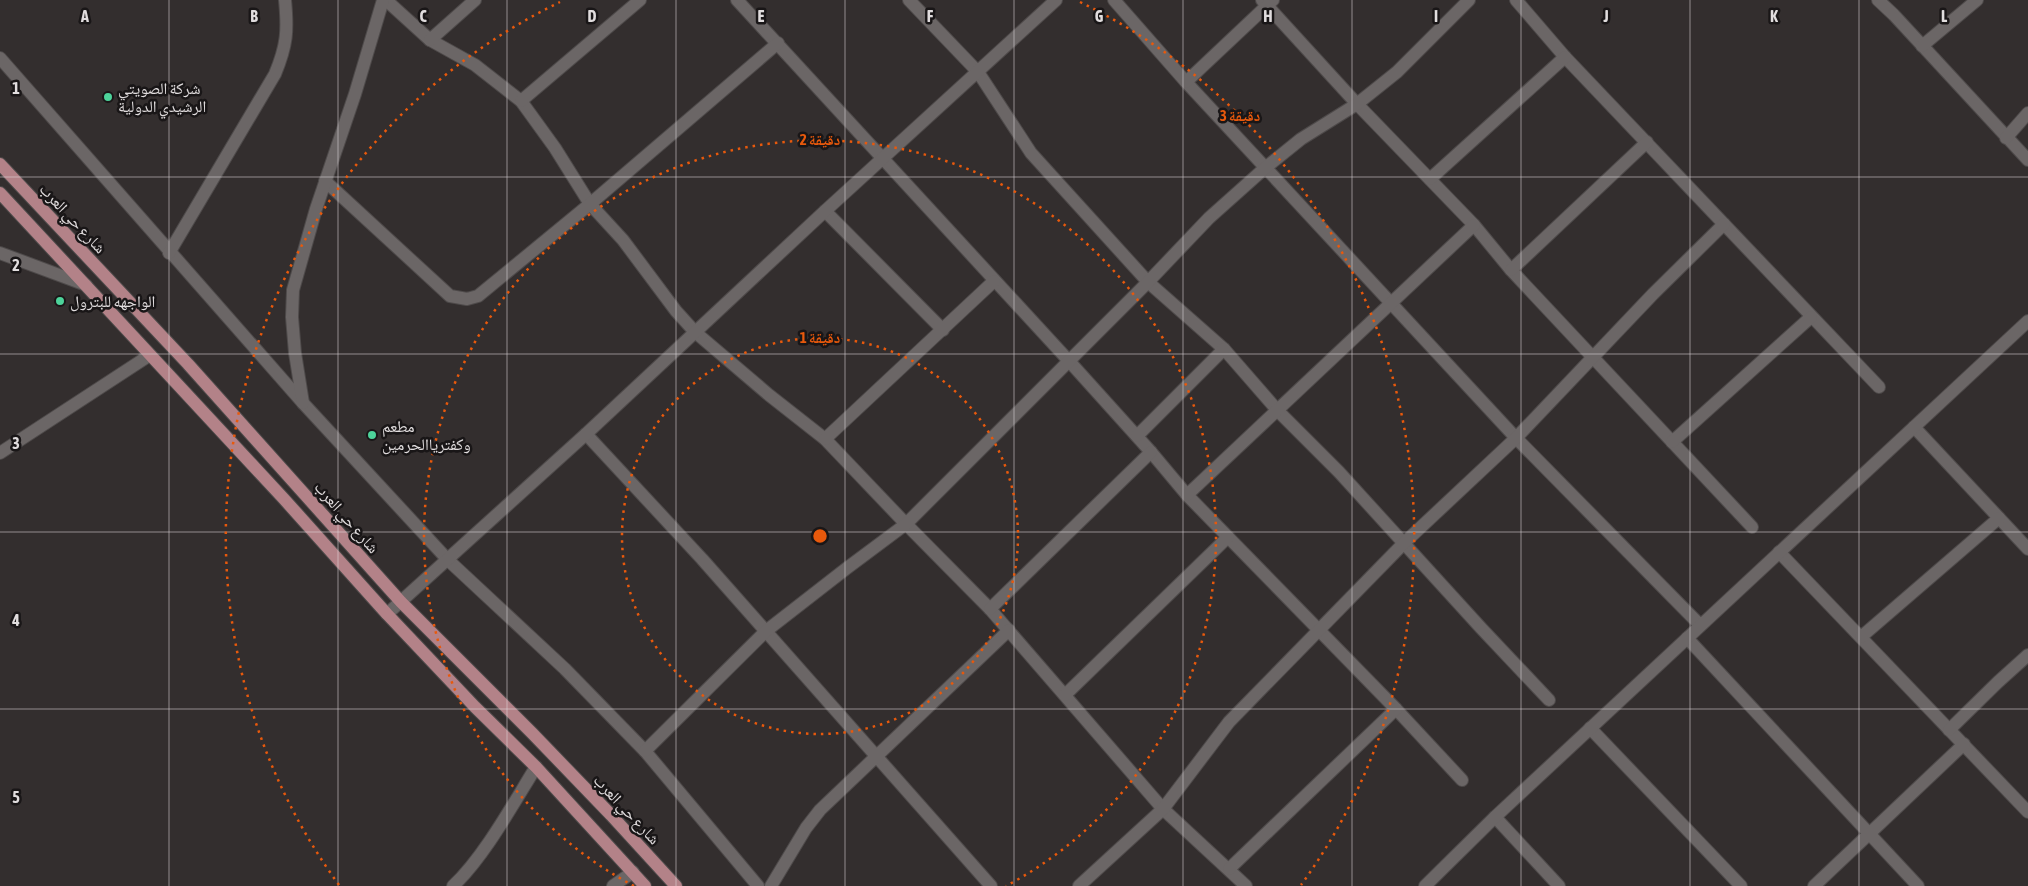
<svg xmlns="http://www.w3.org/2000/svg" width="2028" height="886" font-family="'Asap Condensed','Noto Naskh Arabic',sans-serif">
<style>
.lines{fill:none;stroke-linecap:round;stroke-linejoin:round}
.street-casing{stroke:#4e4a4a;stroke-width:14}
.primary-casing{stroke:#4e4a4a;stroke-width:14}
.street{stroke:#6b6666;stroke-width:12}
.primary{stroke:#b38288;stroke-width:12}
.grid{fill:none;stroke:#e1ddde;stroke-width:1;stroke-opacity:0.55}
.ring{fill:none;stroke:#e8590c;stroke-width:2.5;stroke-dasharray:2.5 5}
.poi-dot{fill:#4dd39a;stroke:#191617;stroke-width:2}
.labels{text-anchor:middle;stroke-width:5;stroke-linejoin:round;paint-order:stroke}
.poi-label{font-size:16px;fill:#e1ddde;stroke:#191617;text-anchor:start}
.street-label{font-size:16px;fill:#e1ddde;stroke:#191617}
.grid-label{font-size:16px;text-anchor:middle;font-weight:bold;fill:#e1ddde;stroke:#191617;stroke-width:5;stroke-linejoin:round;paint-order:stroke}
.centre{fill:#e8590c;stroke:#191617;stroke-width:2.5}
.ring-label{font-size:15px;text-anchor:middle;font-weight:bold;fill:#e8590c;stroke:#191617;stroke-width:5;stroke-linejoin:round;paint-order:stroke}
</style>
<rect width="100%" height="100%" fill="#332e2e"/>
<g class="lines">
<g class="street-casing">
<g id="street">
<polyline points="386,0 430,40 475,65 521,101 555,148 590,204 623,240 676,311 695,332 769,395 825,439 906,524 990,609 1163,809 1246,886"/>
<polyline points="737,0 1069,361 1151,452 1187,495 1396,709 1462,780"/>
<polyline points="909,0 978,72 1031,153 1148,282 1224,349 1278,411 1339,472 1481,628 1549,700"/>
<polyline points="1114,0 1186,82 1516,438 1700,625"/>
<polyline points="1262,0 1357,104 1474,225 1511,270 1752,527"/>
<polyline points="1516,0 1565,57 1879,387"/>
<polyline points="1878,0 1894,15 2028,160"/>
<polyline points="430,40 475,0"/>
<polyline points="1922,46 1977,0"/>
<polyline points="0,58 303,403 448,560 565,669 645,751 758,886"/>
<polyline points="1186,82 1273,0"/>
<polyline points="521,101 640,0"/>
<polyline points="2006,138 2028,113"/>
<polyline points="1430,179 1565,57"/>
<polyline points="325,181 450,296 467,299 478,296 590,204 778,43"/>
<polyline points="825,211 943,330"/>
<polyline points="0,253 86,285"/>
<path d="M169,253l106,-179c12,-29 13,-43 10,-74"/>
<polyline points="1511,270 1647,142"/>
<polyline points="303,403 295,353 292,317 293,290 316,209 355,94 383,0"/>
<polyline points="1914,427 2028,549"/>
<polyline points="586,434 702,559 991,886"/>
<polyline points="1137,436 1224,349"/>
<polyline points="825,439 994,281"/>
<polyline points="1672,442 1811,317"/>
<polyline points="0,453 150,355"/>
<polyline points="1187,495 1474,225"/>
<polyline points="1779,552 2028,812"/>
<polyline points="990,609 1151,452"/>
<polyline points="387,614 586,434 825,211 1056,0"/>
<polyline points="1861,637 1999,518"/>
<polyline points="1687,638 1918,886"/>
<polyline points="1065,695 1228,537"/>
<polyline points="1590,728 1741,886"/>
<polyline points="1949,730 1998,682 2028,655"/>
<polyline points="645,751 766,631 847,568 906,524 1148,282 1209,218 1265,168 1301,139 1357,104 1397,72 1469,0"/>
<polyline points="1495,817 1559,886"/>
<polyline points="1229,869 1396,709"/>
<path d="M453,886c31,-29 60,-82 83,-119"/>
<polyline points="613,886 633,872"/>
<polyline points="771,886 806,828 820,810 1009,630"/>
<polyline points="1079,886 1163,809 1229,722 1404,543 1516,438 1653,294 1724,224"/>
<polyline points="1425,886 1495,817 2028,321"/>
<polyline points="1814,886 1964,744"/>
</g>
</g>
<g class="primary-casing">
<g id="primary">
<polyline points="0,164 188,364 401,602 532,733 611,815 676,886"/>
<polyline points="0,193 284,499 387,614 475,707 536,767 645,886"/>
</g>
</g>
<use href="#street" class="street"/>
<use href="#primary" class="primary"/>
</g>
<path class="grid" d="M169,0v886M338,0v886M507,0v886M676,0v886M845,0v886M1014,0v886M1183,0v886M1352,0v886M1521,0v886M1690,0v886M1859,0v886M0,177h2028M0,354h2028M0,532h2028M0,709h2028"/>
<g class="ring">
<circle cx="820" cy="536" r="198"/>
<path d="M634 886A396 396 0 1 1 1006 886"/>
<path d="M339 885A594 594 0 0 1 560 2M1080 2A594 594 0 0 1 1301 885"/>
</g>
<g class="poi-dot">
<circle cx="108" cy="97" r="5"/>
<circle cx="60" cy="301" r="5"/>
<circle cx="372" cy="435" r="5"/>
</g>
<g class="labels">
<g class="poi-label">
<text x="118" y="94">شركة الصويتي<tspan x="118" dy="18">الرشيدي الدولية</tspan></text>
<text x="70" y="307">الواجهه للبترول</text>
<text x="382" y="432">مطعم<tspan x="382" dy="18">وكفترياالحرمين</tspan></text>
</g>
<g class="street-label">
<text transform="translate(73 218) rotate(47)" y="6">شارع حي العرب</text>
<text transform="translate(347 517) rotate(49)" y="6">شارع حي العرب</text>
<text transform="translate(627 809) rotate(47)" y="6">شارع حي العرب</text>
</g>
</g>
<g class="grid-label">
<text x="85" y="22">A</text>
<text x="254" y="22">B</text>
<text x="423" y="22">C</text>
<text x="592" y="22">D</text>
<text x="761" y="22">E</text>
<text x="930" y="22">F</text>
<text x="1099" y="22">G</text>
<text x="1268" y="22">H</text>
<text x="1436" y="22">I</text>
<text x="1606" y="22">J</text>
<text x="1774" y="22">K</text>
<text x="1944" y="22">L</text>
<text x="16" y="94">1</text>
<text x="16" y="271">2</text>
<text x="16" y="449">3</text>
<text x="16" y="626">4</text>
<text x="16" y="803">5</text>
</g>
<circle cx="820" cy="536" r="8" class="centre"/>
<g class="ring-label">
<text x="1240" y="121">3 دقيقة</text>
<text x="820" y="145">2 دقيقة</text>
<text x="820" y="343">1 دقيقة</text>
</g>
</svg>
